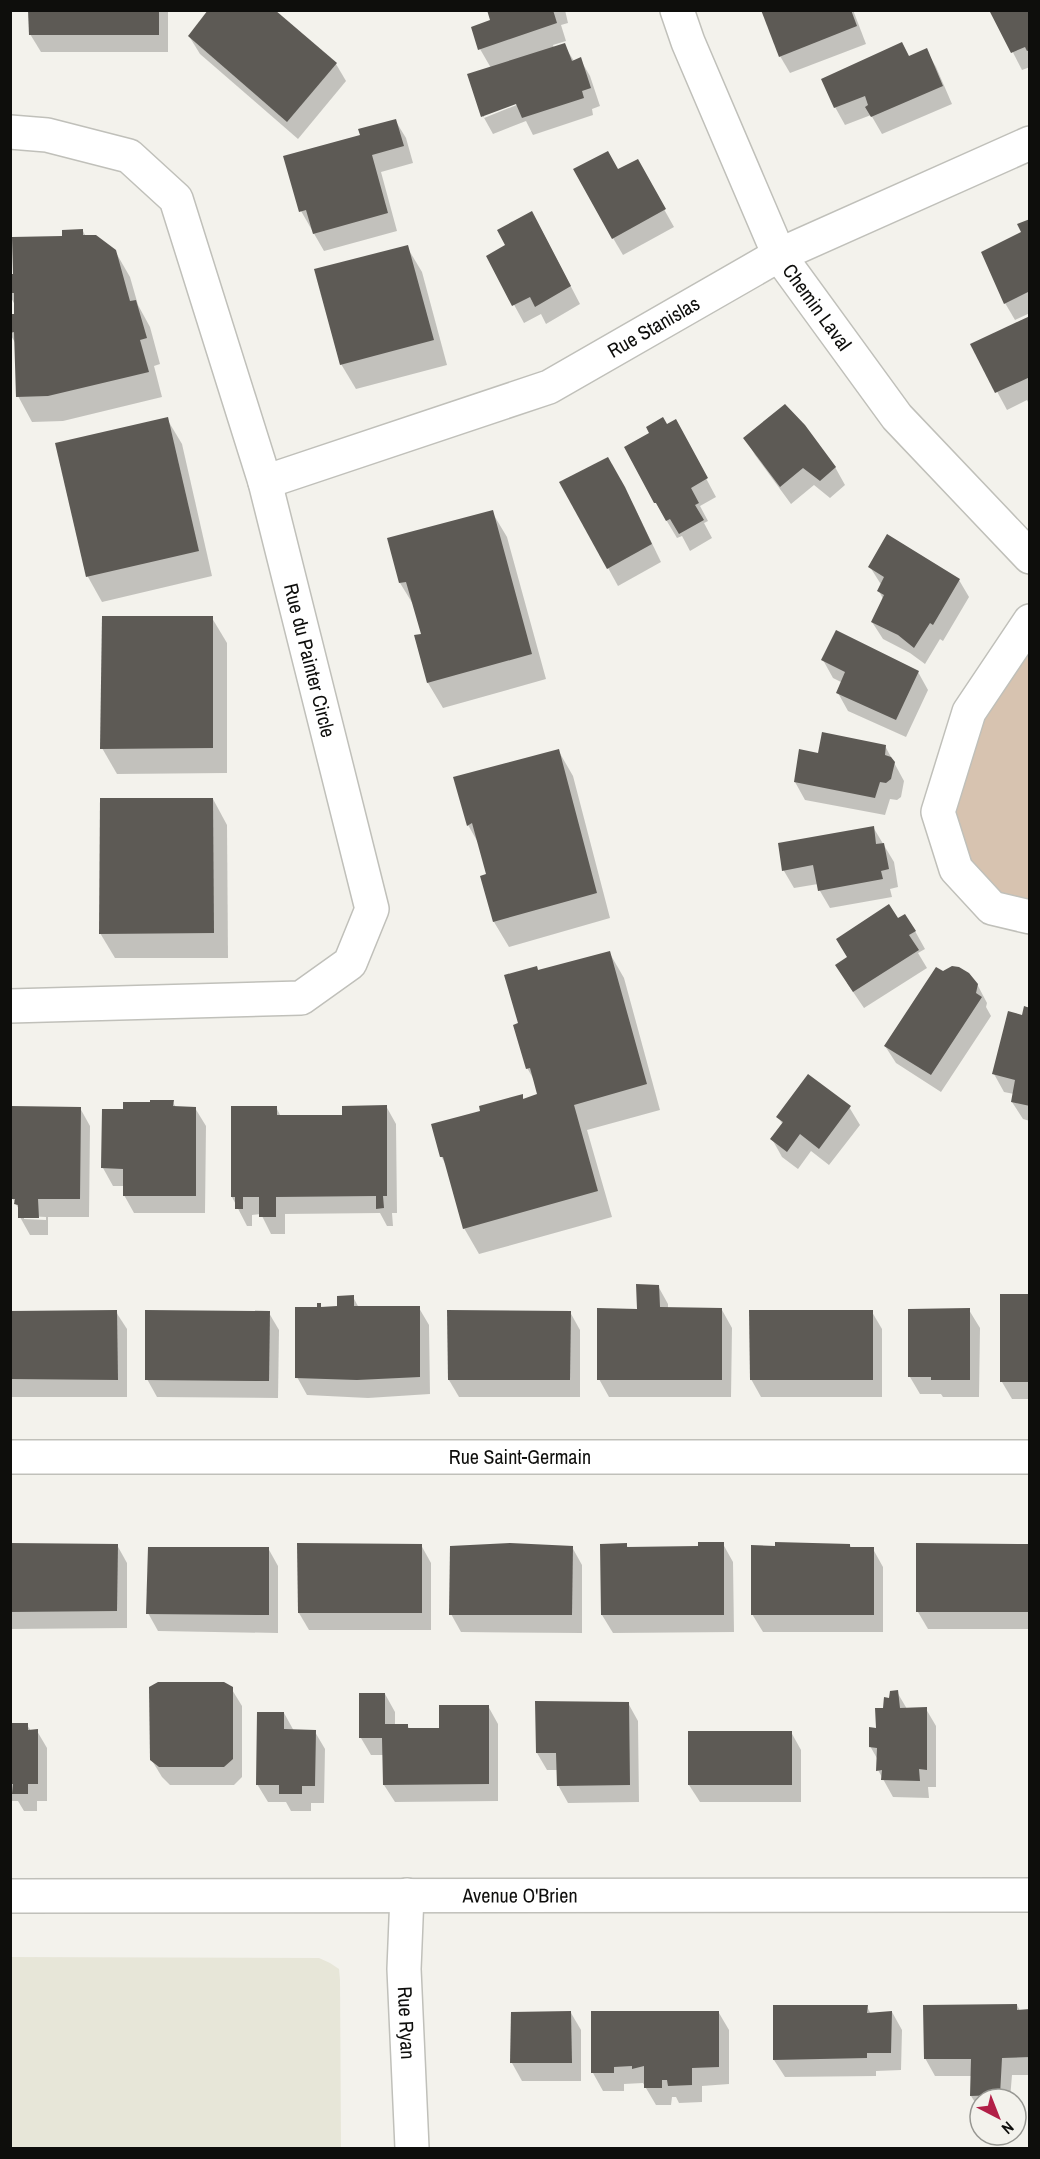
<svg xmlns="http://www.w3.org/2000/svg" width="1040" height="2159" font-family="'Archivo Narrow',sans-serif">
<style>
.built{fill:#e7e6d8}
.green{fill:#d7c3b0}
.shadow{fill:#0003;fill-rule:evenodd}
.building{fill:#5d5a55}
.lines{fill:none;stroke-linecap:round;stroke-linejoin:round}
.minor-casing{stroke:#c0c0ba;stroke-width:36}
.tertiary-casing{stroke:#c0c0ba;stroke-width:36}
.minor{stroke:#fff;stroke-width:33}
.tertiary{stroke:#fff;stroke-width:33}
.labels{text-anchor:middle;stroke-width:6;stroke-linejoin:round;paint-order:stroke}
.street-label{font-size:20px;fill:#0e0e0c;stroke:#f3f2ec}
</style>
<rect width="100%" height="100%" fill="#f3f2ec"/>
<polygon class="built" points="11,1957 319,1958 330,1963 339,1969 340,1980 341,2148 11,2148"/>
<polygon class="green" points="1029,621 1029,917 992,908 938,812"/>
<g class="shadow">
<polygon points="30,10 168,10 168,52 41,52 30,34"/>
<path d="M489,10h76l3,13 -7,2 5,16 -13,4 1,3 10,-3 10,16 6,-2 10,17 10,30 -8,3 1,6 -60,20 -7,-14 -33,13 -10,-18 -14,-41 22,-7 -11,-19 12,-28zM522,100l2,2 -40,16v-4z"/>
<polygon points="763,10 853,10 866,44 790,73 780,56"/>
<polygon points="991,10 1030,10 1030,67 1022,70"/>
<polygon points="189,36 336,64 346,81 298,139 200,54"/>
<polygon points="926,50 936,67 952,104 882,134 871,115 845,125 835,107"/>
<polygon points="395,120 406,138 413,163 381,172 397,231 324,251 301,211 362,136"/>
<polygon points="637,161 674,227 623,255 613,238 618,171"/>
<polygon points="1030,220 1030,313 1015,320 1005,303 1023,233"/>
<polygon points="83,231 86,237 115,251 130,277 138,305 150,327 160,364 154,366 162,397 63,421 32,422 18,396 16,344 10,334 10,315 15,315 15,305 10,296 10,276 14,276 64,237"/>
<polygon points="542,231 580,304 546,324 541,314 524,323 488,257"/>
<polygon points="407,247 422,272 447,365 356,389 341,364"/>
<polygon points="1030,318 1030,406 1027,400 1007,410 972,345"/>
<polygon points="167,419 182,444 212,576 102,602 88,577 57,445"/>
<polygon points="666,426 685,439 716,497 700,506 708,521 704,523 712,538 690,551 682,536 677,538 656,503"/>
<polygon points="745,438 835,467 845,485 830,498 814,485 791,504 755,455"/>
<polygon points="607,459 634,506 661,562 618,586 561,483"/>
<polygon points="492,512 507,537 546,679 443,708 428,683 415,637 423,635 416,609 400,583 389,539"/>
<polygon points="870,567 959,580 969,597 943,641 940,639 925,664 910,653 883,639 872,622 883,599 879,591 882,586"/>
<polygon points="212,618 227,643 227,773 117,774 102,748"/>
<polygon points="823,660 918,672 928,690 906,737 848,711 838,693 843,683 833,678"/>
<polygon points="885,746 904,781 901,797 897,800 890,799 885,815 805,800 795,782 819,755"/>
<polygon points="558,750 573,776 610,918 509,947 494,922 482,877 488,875 480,846 468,825"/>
<polygon points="213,799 227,825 228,958 115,958 100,933"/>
<polygon points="873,827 894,862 898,887 890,889 892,897 830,908 820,891 818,884 794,888 784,871 780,844"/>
<polygon points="898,920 915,931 925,949 918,953 927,968 864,1008 847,983"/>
<polygon points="609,952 624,978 660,1110 587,1130 612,1217 479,1254 464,1228 448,1169 441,1156 482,1112 522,1096 524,1100 539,1095 536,1083 527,1068 520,1024 538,971"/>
<polygon points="977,984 987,1003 986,1007 991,1016 941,1092 896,1063 885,1046"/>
<polygon points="1030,1009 1030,1121 1023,1119 1012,1102 1014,1094 1004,1092 994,1074 1024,1016"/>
<polygon points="173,1102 176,1108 195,1108 206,1126 205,1213 134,1213 124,1195 124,1186 113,1186 103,1168 124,1110"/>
<polygon points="386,1106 396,1124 397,1213 392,1213 393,1226 387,1226 380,1213 285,1214 285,1234 271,1234 261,1214 252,1215 252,1226 247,1226 232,1197 276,1107 281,1117 344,1117"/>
<polygon points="849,1107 860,1125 829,1165 811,1151 798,1169 782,1157 772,1139 783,1125 778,1117"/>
<path d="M80,1108l10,18 -1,91h-41v18h-18l-10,-18v-6l-7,-12zM24,1216l22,1v3l-22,-1z"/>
<polygon points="658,1286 668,1304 668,1309 722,1310 732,1328 731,1397 609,1397 599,1379 638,1310"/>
<polygon points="1030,1296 1030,1399 1012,1399 1002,1382"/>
<polygon points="353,1297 359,1308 419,1308 429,1325 430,1394 368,1398 307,1395 297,1377 320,1305 322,1308 339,1308"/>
<polygon points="969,1310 980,1328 979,1397 943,1397 941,1394 920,1394 910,1377"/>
<polygon points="10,1312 116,1312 127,1329 127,1397 10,1397"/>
<polygon points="570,1312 580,1330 580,1397 459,1397 449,1380"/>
<polygon points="872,1312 882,1329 882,1397 761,1397 751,1379"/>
<polygon points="269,1313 279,1330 278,1398 157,1397 147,1379"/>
<polygon points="626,1544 628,1548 700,1547 723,1544 733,1562 734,1632 613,1633 602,1615"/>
<polygon points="10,1545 117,1545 127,1563 127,1628 10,1629"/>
<polygon points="421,1545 431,1563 431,1630 309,1630 299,1613"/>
<polygon points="850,1545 851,1548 873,1549 883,1567 883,1632 763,1632 752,1614"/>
<polygon points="1030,1546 1030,1629 928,1629 918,1612"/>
<polygon points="572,1547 582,1565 582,1633 461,1632 451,1614"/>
<polygon points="268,1548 278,1566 278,1633 158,1631 148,1613"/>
<polygon points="231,1688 242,1706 242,1777 234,1785 170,1785 162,1777 151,1759"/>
<polygon points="897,1692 907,1709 926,1709 936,1726 936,1787 928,1787 929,1798 893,1797 878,1770 878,1760 870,1746 885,1709"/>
<polygon points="385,1694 395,1712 395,1725 407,1725 410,1730 440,1729 488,1706 498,1724 498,1801 395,1802 384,1785 384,1755 371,1755 361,1738"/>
<polygon points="628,1703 638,1721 639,1802 568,1803 558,1785 558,1770 547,1770 537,1753"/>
<polygon points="284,1713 294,1731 315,1732 325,1749 324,1803 311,1803 311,1811 291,1811 286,1802 268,1802 257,1784"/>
<polygon points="27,1725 31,1731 37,1731 47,1748 47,1801 37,1801 37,1811 24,1811 18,1801 10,1801 10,1731"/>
<polygon points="791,1732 801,1750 801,1802 700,1802 689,1785"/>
<polygon points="1017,2005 1020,2011 1030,2011 1030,2075 1012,2075 1010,2099 980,2099 980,2110 971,2096 972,2076 935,2076 925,2058"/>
<polygon points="867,2007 871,2014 892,2012 902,2030 901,2070 876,2071 876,2076 785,2077 774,2060"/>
<polygon points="512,2013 571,2013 581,2030 581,2081 522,2081 512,2063"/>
<polygon points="719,2013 729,2030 729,2084 702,2086 702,2102 679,2103 676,2097 672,2097 671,2105 656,2105 643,2083 624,2084 624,2091 603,2091 593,2073"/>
</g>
<g class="building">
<polygon points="28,10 159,10 159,35 29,35"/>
<polygon points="208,10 275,10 337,63 287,122 188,36"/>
<polygon points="487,10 553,10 557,23 478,50 471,27 490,20"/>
<polygon points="761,10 851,10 857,26 779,57"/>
<polygon points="989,10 1030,10 1030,50 1027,51 1025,47 1011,53"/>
<polygon points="902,42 909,56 927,48 943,86 871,117 865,107 868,105 865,96 834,108 821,79"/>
<polygon points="565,43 572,61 581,57 591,88 582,91 584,98 522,118 516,104 481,117 467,74"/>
<polygon points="396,119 404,146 372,155 388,213 313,234 306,210 299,212 283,156 360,135 358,129"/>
<polygon points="608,151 618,169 638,159 666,209 612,239 573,169"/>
<polygon points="532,211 571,286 535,307 530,297 512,306 486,256 505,245 497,230"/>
<polygon points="1030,219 1030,291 1004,304 981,252 1021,232 1017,224"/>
<polygon points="83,229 83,235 96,235 116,250 130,301 136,300 147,338 140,340 149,372 48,396 16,397 14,332 10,333 10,314 14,314 14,293 10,293 10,274 13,274 12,237 62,236 62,230"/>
<polygon points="408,245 434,340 340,365 314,269"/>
<polygon points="1030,316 1030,377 995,393 970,344"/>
<polygon points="785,404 805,425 836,467 820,481 803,468 780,487 743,438"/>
<polygon points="168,417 199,551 86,577 55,443"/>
<polygon points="663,417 667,424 676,419 708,478 691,488 699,503 695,505 704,520 679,534 670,519 666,521 656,503 654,503 624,447 649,433 646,427"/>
<polygon points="608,457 625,487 652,544 607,569 559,482"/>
<polygon points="493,510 532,654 427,683 414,635 421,634 406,582 399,583 387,538"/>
<polygon points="887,534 960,579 933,625 930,623 914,648 898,635 871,622 884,595 877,591 884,577 868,567"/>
<polygon points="102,616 213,616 213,748 100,749"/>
<polygon points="836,630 919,671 896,720 836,693 845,672 821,660"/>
<polygon points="822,732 886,745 885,755 891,757 895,762 891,779 886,783 880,782 875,798 794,782 799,749 818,753"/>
<polygon points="559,749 597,893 493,922 480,876 486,874 472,823 467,826 453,777"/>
<polygon points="100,798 213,798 214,933 99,934"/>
<polygon points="874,826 876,844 884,843 889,869 881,871 883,879 818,891 813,865 782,871 778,843"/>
<polygon points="889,904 898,918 905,914 916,931 909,935 919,950 853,992 835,965 847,957 836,939"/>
<polygon points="610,951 647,1084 574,1105 598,1191 463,1229 443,1157 440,1157 431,1124 480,1111 479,1106 523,1094 523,1099 537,1094 530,1068 526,1069 513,1025 518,1023 504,975 537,966 538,970"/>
<polygon points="952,966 959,967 969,973 978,984 976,993 982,997 931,1075 884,1046 936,967 943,971"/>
<polygon points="1024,1006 1030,1008 1030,1106 1011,1102 1015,1080 992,1074 1008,1011 1022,1015"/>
<polygon points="808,1074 851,1106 819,1149 800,1134 787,1152 770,1139 783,1122 776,1117"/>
<polygon points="150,1100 174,1100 173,1106 196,1107 196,1196 123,1196 123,1169 101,1168 102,1109 123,1109 123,1102 150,1102"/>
<polygon points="387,1105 387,1196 383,1196 384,1208 376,1209 376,1196 276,1197 276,1217 259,1217 259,1197 243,1197 243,1209 235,1209 235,1197 231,1197 231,1106 277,1106 277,1115 342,1115 342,1106"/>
<polygon points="11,1106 81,1107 80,1199 38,1199 39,1218 18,1218 18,1205 14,1204 15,1199 11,1199"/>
<polygon points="636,1284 659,1285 660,1307 722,1308 722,1380 597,1380 597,1308 637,1309"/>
<rect x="1000" y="1294" width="30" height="88"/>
<polygon points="354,1295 354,1306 420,1306 420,1377 357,1380 295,1378 295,1307 317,1307 317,1303 321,1303 321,1307 337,1306 337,1296"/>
<polygon points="970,1308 970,1380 931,1380 931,1377 908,1377 908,1309"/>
<polygon points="117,1310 118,1380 10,1379 10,1311"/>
<polygon points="145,1310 270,1311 269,1381 145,1380"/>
<polygon points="447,1310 571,1311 570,1380 448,1380"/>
<polygon points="749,1310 873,1310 873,1380 750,1380"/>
<polygon points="698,1542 724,1542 724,1615 601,1615 600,1544 627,1543 627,1547 698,1546"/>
<polygon points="775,1542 850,1544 850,1547 874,1547 874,1615 751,1615 751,1545 775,1546"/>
<polygon points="10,1543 118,1544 117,1611 10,1612"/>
<polygon points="297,1543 422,1544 422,1613 298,1613"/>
<polygon points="510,1543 573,1546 572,1615 449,1615 450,1546"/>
<polygon points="916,1543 1030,1544 1030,1612 916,1612"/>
<polygon points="148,1547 269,1547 269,1615 146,1614"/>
<polygon points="158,1682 224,1682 233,1687 233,1759 224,1767 159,1767 150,1760 149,1687"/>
<polygon points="898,1690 900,1708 927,1707 927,1770 919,1769 920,1781 881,1780 882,1770 876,1771 877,1748 869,1747 869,1727 876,1728 875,1708 883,1708 884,1697 889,1698 890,1691"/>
<polygon points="359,1693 385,1693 385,1724 408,1724 408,1728 439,1728 439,1705 489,1705 489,1784 383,1785 382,1738 359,1738"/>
<polygon points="535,1701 629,1702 630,1785 557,1786 556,1753 536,1753"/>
<polygon points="257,1712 284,1712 284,1729 316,1730 315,1786 302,1786 302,1794 279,1794 279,1785 256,1785"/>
<polygon points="11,1723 28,1723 28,1730 38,1729 38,1784 28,1784 28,1794 12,1794 13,1784 10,1784"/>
<rect x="688" y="1731" width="104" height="54"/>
<polygon points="1017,2004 1017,2010 1030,2009 1030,2057 1002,2058 1000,2095 970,2096 971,2059 924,2059 923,2005"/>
<polygon points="773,2005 868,2005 867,2013 892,2011 891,2053 867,2053 867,2058 773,2060"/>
<polygon points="571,2011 572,2063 510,2063 511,2012"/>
<polygon points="591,2011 719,2011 719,2067 692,2068 692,2085 668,2086 667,2080 662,2080 662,2088 644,2088 644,2066 632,2069 632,2066 614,2067 614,2073 591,2073"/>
</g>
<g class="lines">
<g class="minor-casing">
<g id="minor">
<path id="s1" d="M677,10l11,32 91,213 118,162 133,140"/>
<path id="s2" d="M10,132l37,3 82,21 47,43 89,283 107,427 -22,54 -49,35 -291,8"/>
<path id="s3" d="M265,482l284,-95 230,-132 251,-112"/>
<polyline points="1030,621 969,712 938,812 956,869 992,908 1030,917"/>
<path id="s4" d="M10,1457h1020"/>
<path id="s5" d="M407,1895l-3,74 8,179"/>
</g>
</g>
<g class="tertiary-casing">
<g id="tertiary">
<path id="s6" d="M10,1896l1020,-1"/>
</g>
</g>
<use href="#minor" class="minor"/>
<use href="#tertiary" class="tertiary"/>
</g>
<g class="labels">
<g class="street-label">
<text dy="7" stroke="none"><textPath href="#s1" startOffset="330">Chemin Laval</textPath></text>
<text dy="7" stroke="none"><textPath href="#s3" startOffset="420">Rue Stanislas</textPath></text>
<text dy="7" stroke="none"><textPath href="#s2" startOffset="666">Rue du Painter Circle</textPath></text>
<text dy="7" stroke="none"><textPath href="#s4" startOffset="510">Rue Saint-Germain</textPath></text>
<text dy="7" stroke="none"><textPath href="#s6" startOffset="510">Avenue O'Brien</textPath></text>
<text dy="7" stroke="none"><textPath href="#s5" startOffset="128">Rue Ryan</textPath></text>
</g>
</g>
<rect width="1040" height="2159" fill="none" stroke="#0e0e0c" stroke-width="24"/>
<g transform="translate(998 2117) rotate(138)"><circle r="28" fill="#f3f2ec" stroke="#979792" stroke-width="1.5"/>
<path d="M0-4.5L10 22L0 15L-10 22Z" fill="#b21f47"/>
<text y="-9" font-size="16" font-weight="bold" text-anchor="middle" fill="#0e0e0c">N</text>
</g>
</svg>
